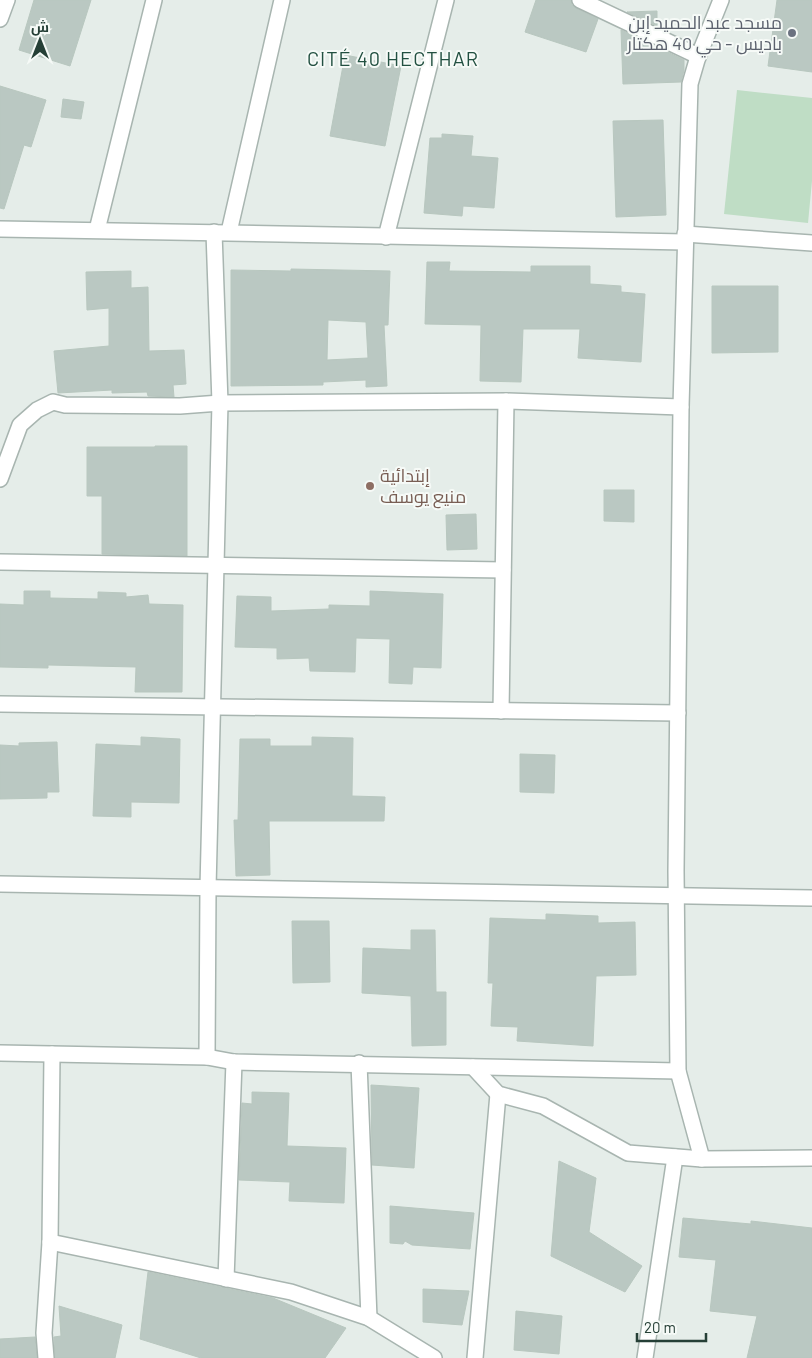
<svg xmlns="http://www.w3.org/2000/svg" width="812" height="1358" font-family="Barlow,Cairo,sans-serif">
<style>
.green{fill:#bfddc5}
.building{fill:#bac8c2;stroke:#b8c7bf;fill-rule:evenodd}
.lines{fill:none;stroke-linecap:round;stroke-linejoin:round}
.street-casing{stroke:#a8b5b0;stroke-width:18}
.street{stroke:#fff;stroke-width:15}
.worship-dot{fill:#6b7280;stroke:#f6faf7;stroke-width:2}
.education-dot{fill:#8d6e63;stroke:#f6faf7;stroke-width:2}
.labels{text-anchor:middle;stroke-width:4;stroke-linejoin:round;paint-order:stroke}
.worship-label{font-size:18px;fill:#5b616d;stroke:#f6faf7;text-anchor:end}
.education-label{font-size:18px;fill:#785e54;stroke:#f6faf7;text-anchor:start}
.quarter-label{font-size:20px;letter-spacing:1px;fill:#225041;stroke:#f6faf7}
</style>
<rect width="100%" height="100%" fill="#e5ede9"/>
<polygon class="green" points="737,90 812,98 812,181 808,223 724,214"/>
<g class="building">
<polygon points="34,0 91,0 70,66 19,50"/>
<polygon points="536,0 571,0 572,5 576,8 598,19 586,52 525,32"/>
<polygon points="777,0 812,0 812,72 768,66"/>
<polygon points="657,11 657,26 627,12"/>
<polygon points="621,30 684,60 684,70 681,82 623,84"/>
<polygon points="345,55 401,66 385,146 330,136"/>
<polygon points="0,86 46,100 31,147 24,145 4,209 0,208"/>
<polygon points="63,99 84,102 81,119 61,117"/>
<polygon points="663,120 666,215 616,217 613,121"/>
<polygon points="442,134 473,136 471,156 498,158 494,208 463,206 462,216 424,213 430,138 442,138"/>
<polygon points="427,262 450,262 449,271 531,272 531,266 590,266 590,284 621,286 621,292 645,294 641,362 578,358 580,329 523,329 521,382 480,381 481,325 425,324"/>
<path d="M291,269l99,2 -2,54h-4l3,61 -21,1v-7l-43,2v3l-92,1v-116l60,1zM328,320l38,2 2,36 -41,2z"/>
<polygon points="131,271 131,288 148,287 149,351 184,350 186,384 173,385 174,397 148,396 147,392 112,393 112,390 58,393 54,351 109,346 109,308 87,310 86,272"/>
<polygon points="712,286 778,286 778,352 712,353"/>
<polygon points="155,446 187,446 187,556 102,554 102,496 87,496 87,447 155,447"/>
<polygon points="604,490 634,490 634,522 604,521"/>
<polygon points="476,514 477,549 447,550 446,515"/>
<polygon points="24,591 50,591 50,598 98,599 98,592 126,593 126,597 148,595 149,604 183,605 182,692 135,692 136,667 48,665 48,668 0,667 0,604 24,605"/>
<polygon points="370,591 443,594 441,668 413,667 412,684 389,683 390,639 356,638 355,672 310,671 309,658 277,659 277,648 235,647 237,596 271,597 271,611 329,609 329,605 370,606"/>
<polygon points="141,737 180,739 179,803 131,802 131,817 93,816 96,744 141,746"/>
<polygon points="312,737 353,738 352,796 385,797 384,821 269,821 270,875 236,876 234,820 238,820 240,739 270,739 270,746 312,746"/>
<polygon points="57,742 59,792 47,792 47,798 0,799 0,745 19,746 19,743"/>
<polygon points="520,754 555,755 554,793 520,792"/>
<polygon points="546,914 598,916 598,923 635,922 636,975 596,976 593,1046 517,1041 518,1027 491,1026 493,983 488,983 490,918 546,920"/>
<polygon points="292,921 329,921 330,982 293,983"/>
<polygon points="411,930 435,930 436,992 446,992 446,1045 412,1046 411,996 362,993 363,948 411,950"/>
<polygon points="371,1085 419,1088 414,1168 372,1165"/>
<polygon points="252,1092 289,1093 287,1146 346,1148 344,1203 289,1201 290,1182 239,1180 242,1103 252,1104"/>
<polygon points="559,1161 596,1178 589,1232 642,1266 625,1292 551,1256"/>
<polygon points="390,1206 474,1213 470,1249 412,1245 405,1241 403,1244 390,1243"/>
<polygon points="683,1218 751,1224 751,1221 812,1228 812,1358 747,1358 757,1316 710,1311 716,1260 679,1257"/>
<polygon points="148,1272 273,1298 346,1328 325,1358 201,1358 140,1339"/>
<polygon points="423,1289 469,1291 462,1325 423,1322"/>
<polygon points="59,1306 122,1325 115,1358 55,1358 54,1337 61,1336"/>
<polygon points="516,1311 562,1316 559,1354 514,1350"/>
<polygon points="35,1337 37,1358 0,1358 0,1339"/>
</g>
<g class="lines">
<g class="street-casing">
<g id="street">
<polyline points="580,0 698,56"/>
<polyline points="721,0 697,60 690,84 681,407 676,871 678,1071 702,1159 812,1158"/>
<polyline points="0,19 7,0"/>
<path d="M0,229c228,3 457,9 685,13"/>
<polyline points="97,230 154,0"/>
<polyline points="229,232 282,0"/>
<polyline points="685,234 812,243"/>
<polyline points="386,237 446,0"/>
<polyline points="0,479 20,425 37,410 53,402 65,405 180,406 220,403 506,401 681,407"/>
<polyline points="0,562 503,570"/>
<polyline points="0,704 678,713"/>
<polyline points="501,711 506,401"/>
<polyline points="0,884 812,898"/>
<polyline points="0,1053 207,1057 234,1062 678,1071"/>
<polyline points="207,1057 208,888 220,403 214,232"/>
<polyline points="359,1063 369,1318"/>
<polyline points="473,1067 498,1094 543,1106 628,1153 702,1159"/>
<polyline points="50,1242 291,1292 369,1318 434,1358"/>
<polyline points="226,1279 234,1062"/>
<polyline points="46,1358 44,1333 50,1242 52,1054"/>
<polyline points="475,1358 498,1094"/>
<polyline points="645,1358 675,1157"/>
</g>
</g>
<use href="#street" class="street"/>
</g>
<circle class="worship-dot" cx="792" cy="33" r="5"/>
<circle class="education-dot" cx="370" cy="486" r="5"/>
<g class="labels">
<g class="worship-label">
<text x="782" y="29">مسجد عبد الحميد إبن<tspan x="782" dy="21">باديس - حي 40 هكتار</tspan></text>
</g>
<g class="education-label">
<text x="380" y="482">إبتدائية<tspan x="380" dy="21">منيع يوسف</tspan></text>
</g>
<g class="quarter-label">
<text x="393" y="66">CITÉ 40 HECTHAR</text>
</g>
</g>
<g transform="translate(40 40)" stroke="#f6faf7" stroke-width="4" paint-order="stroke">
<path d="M0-4L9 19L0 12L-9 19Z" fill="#253f36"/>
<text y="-8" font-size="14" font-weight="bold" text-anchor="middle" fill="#253f36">ش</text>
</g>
<path d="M637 1333v8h69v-8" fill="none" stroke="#253f36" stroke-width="2.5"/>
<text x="644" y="1333" font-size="15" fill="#253f36" stroke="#f6faf7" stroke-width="4" paint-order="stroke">20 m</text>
</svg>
